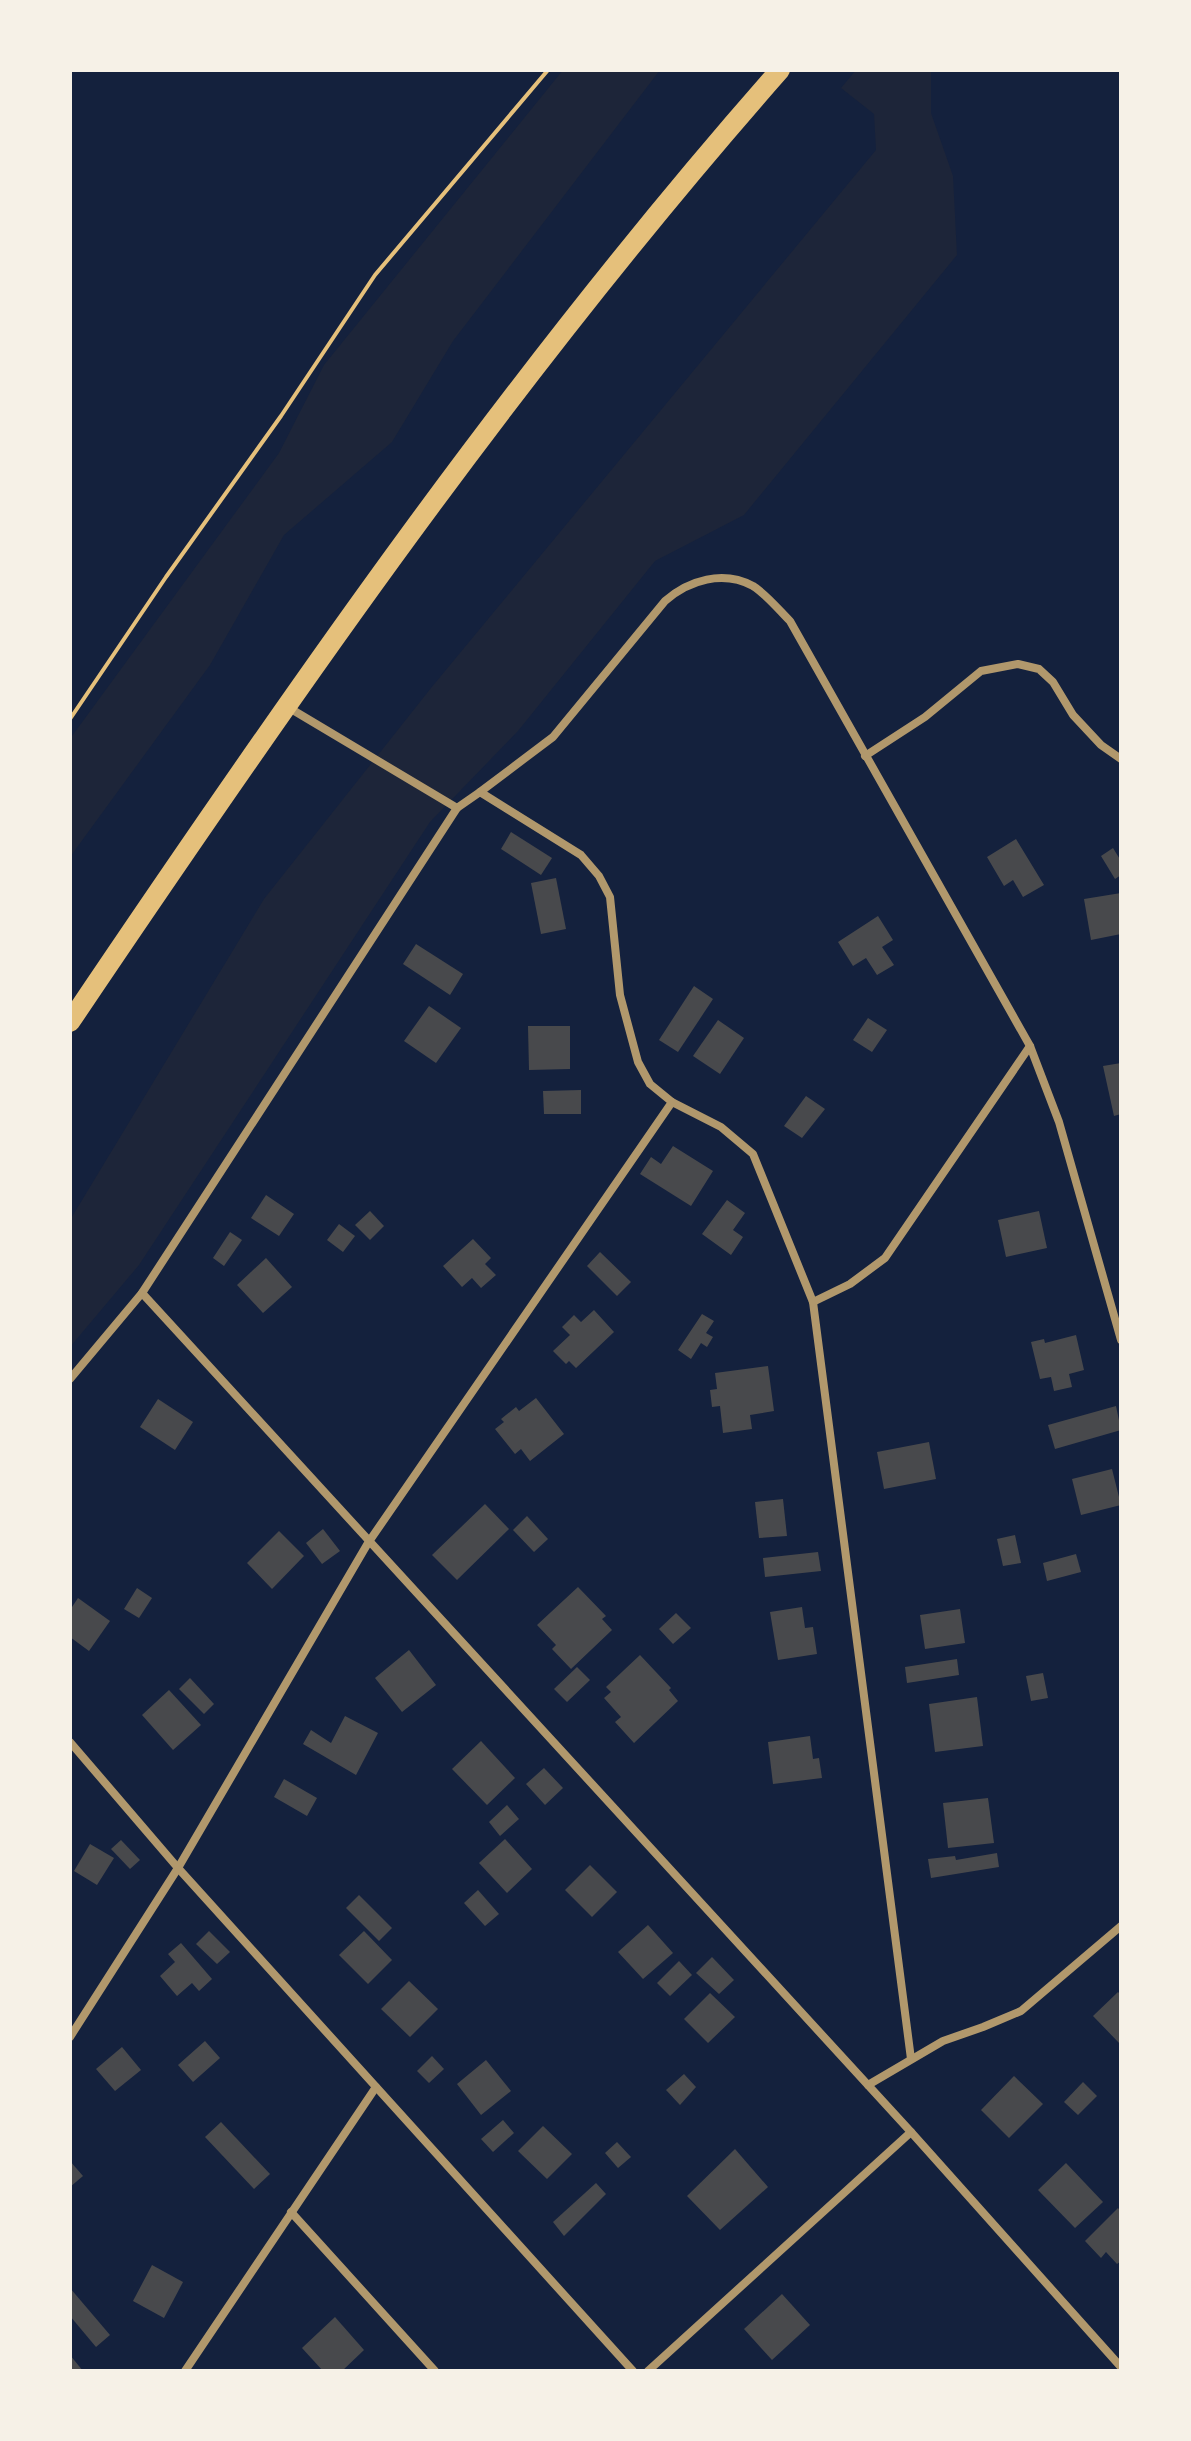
<svg xmlns="http://www.w3.org/2000/svg" width="1191" height="2441" font-family="Roboto,sans-serif">
<style>
.green{fill:#1d2539}
.building{fill:#48494c}
.lines{fill:none;stroke-linecap:round;stroke-linejoin:round}
.path{stroke:#e5c07b;stroke-width:4}
.minor{stroke:#b1986c;stroke-width:8}
.primary{stroke:#e5c07b;stroke-width:20}
</style>
<rect width="100%" height="100%" fill="#14213d"/>
<g class="green">
<polygon points="563,70 660,70 453,341 392,442 284,535 210,665 70,857 72,736 279,453 324,365"/>
<polygon points="856,70 931,70 931,113 953,176 957,255 744,515 655,561 518,731 430,822 139,1265 70,1347 70,1220 264,899 431,688 876,150 874,114 841,88"/>
</g>
<g class="building">
<polygon points="511,832 552,858 541,875 501,849"/>
<polygon points="1016,839 1044,885 1023,897 1013,880 1004,886 987,857"/>
<polygon points="1113,848 1121,861 1121,875 1115,879 1101,856"/>
<polygon points="556,878 566,929 541,934 531,883"/>
<polygon points="1121,893 1121,934 1091,940 1084,899"/>
<polygon points="878,916 893,940 882,947 894,965 877,975 866,958 853,966 838,942"/>
<polygon points="416,944 463,974 450,995 403,964"/>
<polygon points="694,986 713,999 678,1052 659,1040"/>
<polygon points="429,1006 461,1028 436,1063 404,1041"/>
<polygon points="868,1018 887,1030 872,1052 853,1040"/>
<polygon points="718,1020 744,1038 720,1074 693,1056"/>
<polygon points="528,1026 570,1026 570,1069 529,1070"/>
<polygon points="1121,1063 1121,1114 1114,1116 1103,1066"/>
<polygon points="581,1090 581,1114 544,1114 543,1091"/>
<polygon points="806,1096 825,1109 802,1138 784,1126"/>
<polygon points="673,1146 713,1171 691,1206 640,1174 651,1157 661,1164"/>
<polygon points="266,1195 294,1214 279,1236 251,1218"/>
<polygon points="727,1200 745,1213 733,1230 743,1237 731,1255 702,1234"/>
<polygon points="370,1211 384,1226 370,1240 355,1225"/>
<polygon points="1039,1211 1047,1248 1006,1257 998,1220"/>
<polygon points="339,1224 355,1236 343,1252 327,1240"/>
<polygon points="230,1232 242,1240 224,1266 213,1258"/>
<polygon points="473,1239 491,1258 485,1264 496,1275 481,1288 472,1278 462,1287 443,1266"/>
<polygon points="600,1252 631,1282 617,1296 587,1266"/>
<polygon points="266,1258 292,1287 263,1313 237,1285"/>
<polygon points="594,1310 614,1332 576,1368 569,1361 566,1364 553,1351 570,1335 562,1327 574,1315 581,1322"/>
<polygon points="702,1314 714,1321 706,1333 713,1337 707,1347 701,1343 691,1359 678,1350"/>
<polygon points="1076,1335 1084,1370 1069,1374 1072,1387 1054,1391 1051,1377 1040,1379 1031,1342 1044,1339 1045,1343"/>
<polygon points="768,1366 774,1411 750,1415 752,1429 723,1433 720,1406 712,1407 710,1390 717,1389 715,1373"/>
<polygon points="536,1398 564,1434 530,1461 521,1449 515,1454 495,1429 504,1422 501,1419 516,1407 519,1411"/>
<polygon points="158,1399 193,1422 175,1450 140,1427"/>
<polygon points="1116,1406 1121,1430 1055,1449 1048,1425"/>
<polygon points="929,1442 936,1479 884,1489 877,1452"/>
<polygon points="1112,1469 1121,1505 1081,1515 1072,1479"/>
<polygon points="783,1499 787,1536 759,1538 755,1502"/>
<polygon points="485,1504 509,1529 457,1580 432,1555"/>
<polygon points="527,1516 548,1539 534,1552 513,1530"/>
<polygon points="323,1529 340,1551 322,1564 306,1543"/>
<polygon points="279,1531 304,1556 272,1589 247,1563"/>
<polygon points="1015,1535 1021,1563 1003,1566 997,1539"/>
<polygon points="818,1552 821,1571 765,1577 763,1558"/>
<polygon points="1076,1554 1081,1572 1047,1581 1043,1563"/>
<polygon points="578,1587 606,1616 602,1619 612,1630 571,1669 552,1649 556,1645 537,1625"/>
<polygon points="137,1588 152,1598 139,1618 124,1609"/>
<polygon points="78,1598 110,1621 89,1651 70,1637 70,1610"/>
<polygon points="802,1607 805,1628 813,1627 817,1654 778,1660 770,1612"/>
<polygon points="960,1609 965,1643 925,1649 920,1615"/>
<polygon points="676,1613 691,1628 673,1644 659,1629"/>
<polygon points="409,1650 436,1685 402,1712 375,1678"/>
<polygon points="640,1655 671,1688 669,1690 678,1701 634,1743 615,1722 621,1717 604,1698 611,1692 606,1687"/>
<polygon points="957,1659 959,1675 907,1683 905,1667"/>
<polygon points="577,1667 590,1680 567,1702 554,1689"/>
<polygon points="1043,1673 1048,1698 1031,1701 1026,1676"/>
<polygon points="190,1678 214,1704 204,1714 179,1689"/>
<polygon points="169,1690 201,1725 173,1750 142,1715"/>
<polygon points="977,1697 983,1746 935,1752 929,1704"/>
<polygon points="345,1716 378,1733 356,1775 303,1744 311,1730 331,1743"/>
<polygon points="810,1736 813,1759 819,1758 822,1778 773,1784 768,1742"/>
<polygon points="481,1741 515,1778 487,1805 452,1769"/>
<polygon points="544,1768 563,1788 545,1805 526,1784"/>
<polygon points="284,1779 317,1798 307,1816 274,1797"/>
<polygon points="988,1798 994,1843 948,1848 943,1803"/>
<polygon points="507,1805 519,1819 500,1836 489,1822"/>
<polygon points="505,1839 532,1869 507,1893 479,1863"/>
<polygon points="121,1840 140,1860 130,1869 111,1849"/>
<polygon points="90,1844 114,1858 97,1885 74,1871"/>
<polygon points="997,1853 999,1867 931,1878 928,1859 955,1856 956,1860"/>
<polygon points="590,1865 617,1892 592,1917 565,1890"/>
<polygon points="478,1890 499,1914 485,1926 464,1903"/>
<polygon points="359,1895 392,1928 379,1941 346,1908"/>
<polygon points="648,1925 673,1953 643,1979 618,1952"/>
<polygon points="209,1931 230,1952 217,1964 196,1944"/>
<polygon points="364,1931 392,1960 368,1984 339,1955"/>
<polygon points="181,1943 212,1979 199,1991 192,1983 177,1996 160,1976 175,1962 168,1954"/>
<polygon points="712,1957 734,1980 719,1994 696,1973"/>
<polygon points="679,1961 692,1975 670,1996 657,1983"/>
<polygon points="409,1981 438,2009 410,2037 381,2009"/>
<polygon points="1118,1992 1121,1995 1121,2045 1093,2016"/>
<polygon points="710,1993 735,2017 708,2043 684,2019"/>
<polygon points="205,2041 220,2058 193,2082 178,2065"/>
<polygon points="122,2047 141,2070 115,2091 96,2069"/>
<polygon points="432,2056 444,2069 429,2083 417,2071"/>
<polygon points="486,2060 511,2091 481,2115 457,2084"/>
<polygon points="684,2074 696,2087 680,2105 666,2090"/>
<polygon points="1014,2076 1043,2104 1009,2138 981,2110"/>
<polygon points="1083,2082 1097,2096 1078,2115 1064,2102"/>
<polygon points="503,2120 514,2133 493,2152 481,2139"/>
<polygon points="221,2122 270,2174 254,2189 205,2137"/>
<polygon points="543,2126 572,2154 547,2179 518,2151"/>
<polygon points="617,2142 631,2157 618,2168 605,2153"/>
<polygon points="735,2149 768,2187 720,2230 687,2196"/>
<polygon points="70,2161 83,2176 70,2187"/>
<polygon points="1066,2163 1103,2202 1075,2228 1038,2190"/>
<polygon points="596,2183 606,2194 564,2236 553,2222"/>
<polygon points="1118,2208 1121,2212 1121,2261 1117,2264 1106,2252 1101,2258 1085,2241"/>
<polygon points="152,2265 183,2282 164,2318 133,2301"/>
<polygon points="70,2288 110,2335 96,2347 70,2316"/>
<polygon points="782,2294 810,2325 772,2360 744,2329"/>
<polygon points="335,2317 364,2350 342,2371 323,2371 302,2348"/>
<polygon points="70,2355 83,2371 70,2371"/>
</g>
<g class="lines">
<polyline class="path" points="70,719 166,577 281,416 375,275 548,70"/>
<g class="minor">
<polyline points="286,706 457,808 480,792 581,855 599,876 610,897 620,995 638,1062 650,1084 672,1102 721,1127 753,1154 813,1302 911,2059"/>
<polyline points="865,756 925,717 981,671 1018,664 1039,669 1053,682 1073,715 1101,745 1121,759"/>
<path d="M480,792l73,-55 112,-136c24,-21 58,-31 88,-15 13,8 26,24 37,35l240,425 29,76 62,218"/>
<polyline points="142,1293 911,2132 1121,2367"/>
<polyline points="813,1302 850,1284 885,1258 1030,1046"/>
<polyline points="70,1379 142,1293 457,808"/>
<polyline points="70,1742 178,1868 633,2371"/>
<polyline points="70,2037 178,1868 368,1543 672,1102"/>
<polyline points="868,2085 943,2041 983,2027 1021,2011 1121,1926"/>
<polyline points="291,2212 435,2371"/>
<polyline points="185,2371 376,2087"/>
<polyline points="648,2371 911,2132"/>
</g>
<path class="primary" d="M70,1022c221,-328 448,-655 710,-952"/>
</g>
<rect width="1191" height="2441" fill="none" stroke="#f6f1e7" stroke-width="144"/>
</svg>
